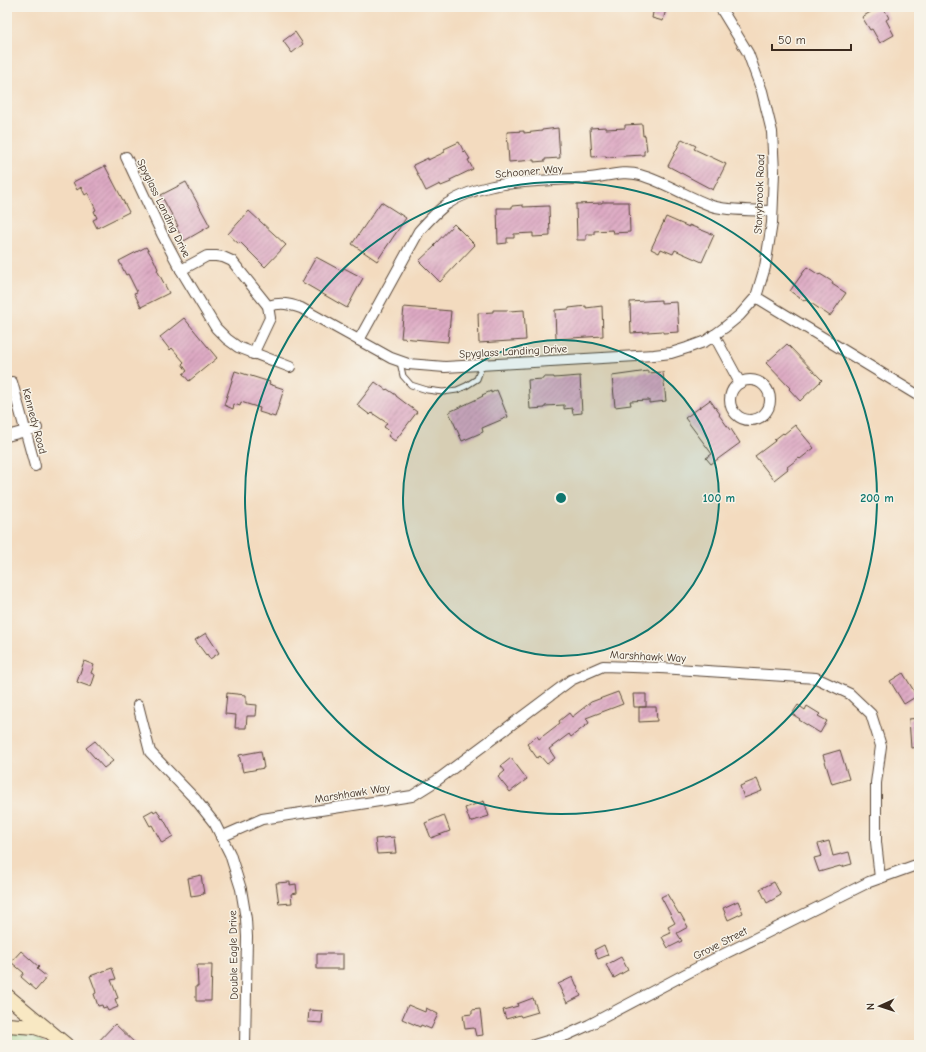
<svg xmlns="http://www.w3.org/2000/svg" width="926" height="1052" font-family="'Comic Neue',sans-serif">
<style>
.park{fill:#8cc67a;stroke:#64784c}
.building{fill:url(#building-hatch)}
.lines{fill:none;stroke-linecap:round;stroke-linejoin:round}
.lane-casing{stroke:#574536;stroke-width:7}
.street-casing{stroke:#574536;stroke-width:12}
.secondary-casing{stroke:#574536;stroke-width:16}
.lane{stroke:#fff;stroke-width:5}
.street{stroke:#fff;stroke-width:10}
.secondary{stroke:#f8e8c3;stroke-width:14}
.ring{fill:none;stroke:#0f766e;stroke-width:2}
.labels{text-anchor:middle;stroke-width:3;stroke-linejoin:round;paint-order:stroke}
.street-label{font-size:11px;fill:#3b2a1e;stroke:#f7f3e8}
.centre{fill:#0f766e;stroke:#f7f3e8;stroke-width:2}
.ring-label{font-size:12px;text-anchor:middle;font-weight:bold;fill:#0f766e;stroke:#f7f3e8;stroke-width:3;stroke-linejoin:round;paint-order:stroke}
</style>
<defs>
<pattern id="building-hatch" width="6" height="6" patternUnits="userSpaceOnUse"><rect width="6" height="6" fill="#dda9c3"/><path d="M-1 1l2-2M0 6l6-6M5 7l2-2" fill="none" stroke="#b48a9e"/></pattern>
</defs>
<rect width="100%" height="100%" fill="#f7f3e8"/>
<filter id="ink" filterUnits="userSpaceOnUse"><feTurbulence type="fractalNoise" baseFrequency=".025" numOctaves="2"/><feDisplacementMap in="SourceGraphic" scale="8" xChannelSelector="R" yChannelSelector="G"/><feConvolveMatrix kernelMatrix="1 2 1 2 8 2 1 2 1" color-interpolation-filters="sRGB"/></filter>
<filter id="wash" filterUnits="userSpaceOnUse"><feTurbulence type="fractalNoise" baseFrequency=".012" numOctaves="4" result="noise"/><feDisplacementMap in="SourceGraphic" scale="16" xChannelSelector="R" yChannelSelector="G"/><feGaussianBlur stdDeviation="0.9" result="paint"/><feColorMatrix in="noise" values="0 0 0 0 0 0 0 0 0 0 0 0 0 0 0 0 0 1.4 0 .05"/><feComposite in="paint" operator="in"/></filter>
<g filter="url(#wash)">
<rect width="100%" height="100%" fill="#f3dbbf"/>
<polygon class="park" points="18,1032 35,1036 49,1045 7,1045 7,1033"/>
<g id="blocks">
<g class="building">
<polygon points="654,7 666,9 663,21 652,18"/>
<polygon points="879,7 883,7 889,18 886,20 894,35 880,43 872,29 870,30 862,17"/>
<polygon points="295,32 303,44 292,53 283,41"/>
<polygon points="642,124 643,136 645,135 647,150 644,151 644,155 607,157 606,156 592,157 590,128 606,127 606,129 625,128 625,125"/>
<polygon points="558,128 560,158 545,159 545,161 534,162 534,160 509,162 507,132 524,131 524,133 542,131 542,130"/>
<polygon points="682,139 696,146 694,149 726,164 713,190 668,166"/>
<polygon points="459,142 464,152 465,151 470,159 468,160 473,169 450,180 451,182 441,186 440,184 426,191 413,165 428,158 428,160 445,152 444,149"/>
<polygon points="105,166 129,212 97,228 93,220 97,218 94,211 96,210 88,193 85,195 81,187 77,190 73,182"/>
<polygon points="186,182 210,226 184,241 176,227 178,226 161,195"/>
<polygon points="381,202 406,218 377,261 352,244"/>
<polygon points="602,202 629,202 630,232 613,233 612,230 594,231 594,234 586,234 586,240 577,240 576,204 602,203"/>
<polygon points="523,205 523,207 549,206 550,236 533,237 533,233 514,234 514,238 507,238 507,243 498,244 497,208 512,208 512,206"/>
<polygon points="249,211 286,245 265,267 240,242 239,244 228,234"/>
<polygon points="666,217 689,227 689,225 714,235 702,262 675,250 673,254 661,249 659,253 651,249"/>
<polygon points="454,224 475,245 440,282 419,261 435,246 434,245"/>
<polygon points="146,247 154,260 158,269 157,270 169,293 141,307 134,293 137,292 128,274 126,275 119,261"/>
<polygon points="316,257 342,271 344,268 363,278 347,308 302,282"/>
<polygon points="807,267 819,275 820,274 833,282 832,284 846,293 830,316 805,299 804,301 790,291"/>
<polygon points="661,300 661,303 677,302 679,332 663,333 663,331 631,333 630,302"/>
<polygon points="586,306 586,308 602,306 603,336 556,339 555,310 569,309 569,308"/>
<polygon points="404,307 451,311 448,342 401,338"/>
<polygon points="493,310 508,310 509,311 524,310 526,340 479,343 478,313 493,312"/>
<polygon points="184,318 217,358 189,381 183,374 187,371 182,364 184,362 172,348 170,350 160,337"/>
<polygon points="787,344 822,380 800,401 789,389 790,388 766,363"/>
<polygon points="235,371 270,382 269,384 284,389 275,417 259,412 260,408 241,402 240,406 234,404 233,409 224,405"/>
<polygon points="648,371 648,373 663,372 666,401 649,403 649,400 630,401 631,405 615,407 612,376"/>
<polygon points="580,376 582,413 573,414 572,408 564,409 564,405 545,406 545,408 530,409 528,380 543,379 543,377 554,377 554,378"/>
<polygon points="375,382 386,390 387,389 396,395 396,396 417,412 395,441 388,436 391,432 384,427 387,423 372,413 370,415 357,405"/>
<polygon points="497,390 508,417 482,428 483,432 462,441 449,412 473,401 483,396 482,395 491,391 491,393"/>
<polygon points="710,400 720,414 719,415 730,430 731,429 740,443 711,464 706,458 712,454 685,418"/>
<polygon points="795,425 814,448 800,459 799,458 787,467 788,469 774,480 755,456 775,441 774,440 783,433 784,434"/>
<polygon points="206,633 219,653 210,659 207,654 206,655 195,640"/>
<polygon points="84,661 94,665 91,673 95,675 91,687 77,682"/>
<polygon points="903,673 917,696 904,704 890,681"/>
<polygon points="618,692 623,704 586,718 589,723 571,737 569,734 549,749 555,758 547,764 540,756 537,758 527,744 537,736 539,739 560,723 559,721 569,713 572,717 591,702"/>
<polygon points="227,693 246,695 246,704 257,705 256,716 247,716 246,728 235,728 236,715 225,714"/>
<polygon points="633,694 646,694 646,707 634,707"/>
<polygon points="798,705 805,710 807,706 820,714 818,716 827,721 820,733 799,720 800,719 792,714"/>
<polygon points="639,707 656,707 657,721 639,722"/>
<polygon points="919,718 919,747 911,748 909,719"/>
<polygon points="95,741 113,761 104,768 86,748"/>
<polygon points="840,750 849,779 832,784 823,755"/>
<polygon points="261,751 264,768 243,772 239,755"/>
<polygon points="511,758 527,779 510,792 498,777 505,771 501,766"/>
<polygon points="757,779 762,791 744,798 740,786"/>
<polygon points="484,801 489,816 470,822 465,808"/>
<polygon points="153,810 154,812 157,810 162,819 163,818 173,836 162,843 152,825 150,826 144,815"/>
<polygon points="444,815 450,831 431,838 425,823"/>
<polygon points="394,837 396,853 377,854 375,839"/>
<polygon points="829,841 833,856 849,852 852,864 841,867 840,866 819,872 814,858 822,856 818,844"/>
<polygon points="201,875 204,894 191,896 188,878"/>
<polygon points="290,882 290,885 296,884 297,893 291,894 292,903 279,904 276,883"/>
<polygon points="774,882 781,895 767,903 760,889"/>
<polygon points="667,894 679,914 680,913 688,927 677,933 682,941 668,948 662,937 671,933 668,927 675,923 661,897"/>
<polygon points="738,901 743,913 728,920 723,908"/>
<polygon points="604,945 608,955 598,959 594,950"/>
<polygon points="21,951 39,967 37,969 47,977 36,990 21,977 24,973 11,962"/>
<rect x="317" y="954" width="26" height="15"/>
<polygon points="621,957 628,970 614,978 606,965"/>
<polygon points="197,965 212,965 211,1001 196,1001 196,986 198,986"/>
<polygon points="112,968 116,979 111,980 118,998 115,999 118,1007 108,1011 106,1007 103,1008 102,1005 98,1006 94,994 96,993 95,989 90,976"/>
<polygon points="573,977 581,996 567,1003 558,984"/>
<polygon points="533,998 538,1012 521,1017 520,1015 506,1019 503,1010 518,1006 517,1004"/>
<polygon points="408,1005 425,1012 426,1008 438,1014 431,1029 421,1025 420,1027 402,1019"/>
<polygon points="480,1009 483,1035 476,1036 474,1028 465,1029 463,1015 472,1014 472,1010"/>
<polygon points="309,1010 323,1011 322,1023 308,1022"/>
<polygon points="115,1024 137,1045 95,1045"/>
</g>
</g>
</g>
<g filter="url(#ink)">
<use href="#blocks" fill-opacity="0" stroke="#574536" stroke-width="1"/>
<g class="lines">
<g class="lane-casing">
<polyline id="lane" points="400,362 403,376 411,385 427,390 443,392 457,390 466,386 477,379 482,365"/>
</g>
<g class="street-casing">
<g id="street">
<polyline points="126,157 162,234 181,270 216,328 227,339 238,347 290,367"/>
<path d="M181,270l26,-14h9l7,1 9,4 36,45c14,-4 21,-2 33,2l90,50 17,6 37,3 209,-12 17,-2 16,-5 19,-7 18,-13 16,-13 16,-18 9,-30 7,-44 2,-51 -2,-40 -10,-41 -14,-38 -28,-46"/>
<polyline points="756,297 919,396"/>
<polyline points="714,335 740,383"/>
<path d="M359,340l60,-109c9,-10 18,-20 28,-27 27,-18 59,-21 90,-23 17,-1 35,-2 52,-3 17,-1 34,-8 51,-3 25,7 47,22 72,31 15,5 44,4 60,5"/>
<polyline points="253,354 270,318 268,306"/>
<circle cx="750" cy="400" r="20"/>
<polyline points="12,382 35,466"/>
<polyline points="7,436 37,428"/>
<polyline points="138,705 150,752 196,800 215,824 230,854 241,889 246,919 247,937 245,1045"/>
<polyline points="221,837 262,819 412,796 436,781 571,680 603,666 661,668 816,678 850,694 871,714 881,746 876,783 876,842 880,878"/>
<polyline points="534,1045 567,1035 589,1025 714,959 869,882 919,864"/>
</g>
</g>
<g class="secondary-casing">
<g id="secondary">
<polyline points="7,996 66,1045"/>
<polyline points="7,1025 35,1027 47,1031"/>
</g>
</g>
<use href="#lane" class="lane"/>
<use href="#street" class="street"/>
<use href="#secondary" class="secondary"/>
</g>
</g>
<circle cx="561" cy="498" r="158" fill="#0f766e" fill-opacity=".12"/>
<g class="ring">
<circle cx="561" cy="498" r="158"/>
<circle cx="561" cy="498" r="316"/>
</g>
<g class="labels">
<g class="street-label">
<text transform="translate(529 171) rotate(-5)" y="4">Schooner Way</text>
<text transform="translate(759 194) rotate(-88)" y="4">Stonybrook Road</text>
<text transform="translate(164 208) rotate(64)" y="4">Spyglass Landing Drive</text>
<text transform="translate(513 351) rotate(-3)" y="4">Spyglass Landing Drive</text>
<text transform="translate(35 421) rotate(75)" y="4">Kennedy Road</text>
<text transform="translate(648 656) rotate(3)" y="4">Marshhawk Way</text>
<text transform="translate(352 793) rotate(-9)" y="4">Marshhawk Way</text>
<text transform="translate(720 943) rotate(-27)" y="4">Grove Street</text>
<text transform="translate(233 955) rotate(-91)" y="4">Double Eagle Drive</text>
</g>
</g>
<circle cx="561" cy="498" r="6" class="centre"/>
<g class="ring-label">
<text x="719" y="502">100 m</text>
<text x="877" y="502">200 m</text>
</g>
<rect width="926" height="1052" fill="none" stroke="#f7f3e8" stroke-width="24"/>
<g transform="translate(880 1006) rotate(267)" stroke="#f7f3e8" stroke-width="3" paint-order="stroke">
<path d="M0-3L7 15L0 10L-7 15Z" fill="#3b2a1e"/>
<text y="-6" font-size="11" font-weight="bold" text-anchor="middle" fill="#3b2a1e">N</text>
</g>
<path d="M772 44v6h79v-6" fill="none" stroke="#3b2a1e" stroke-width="2"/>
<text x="778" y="44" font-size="12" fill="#3b2a1e" stroke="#f7f3e8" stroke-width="3" paint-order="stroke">50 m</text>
</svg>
